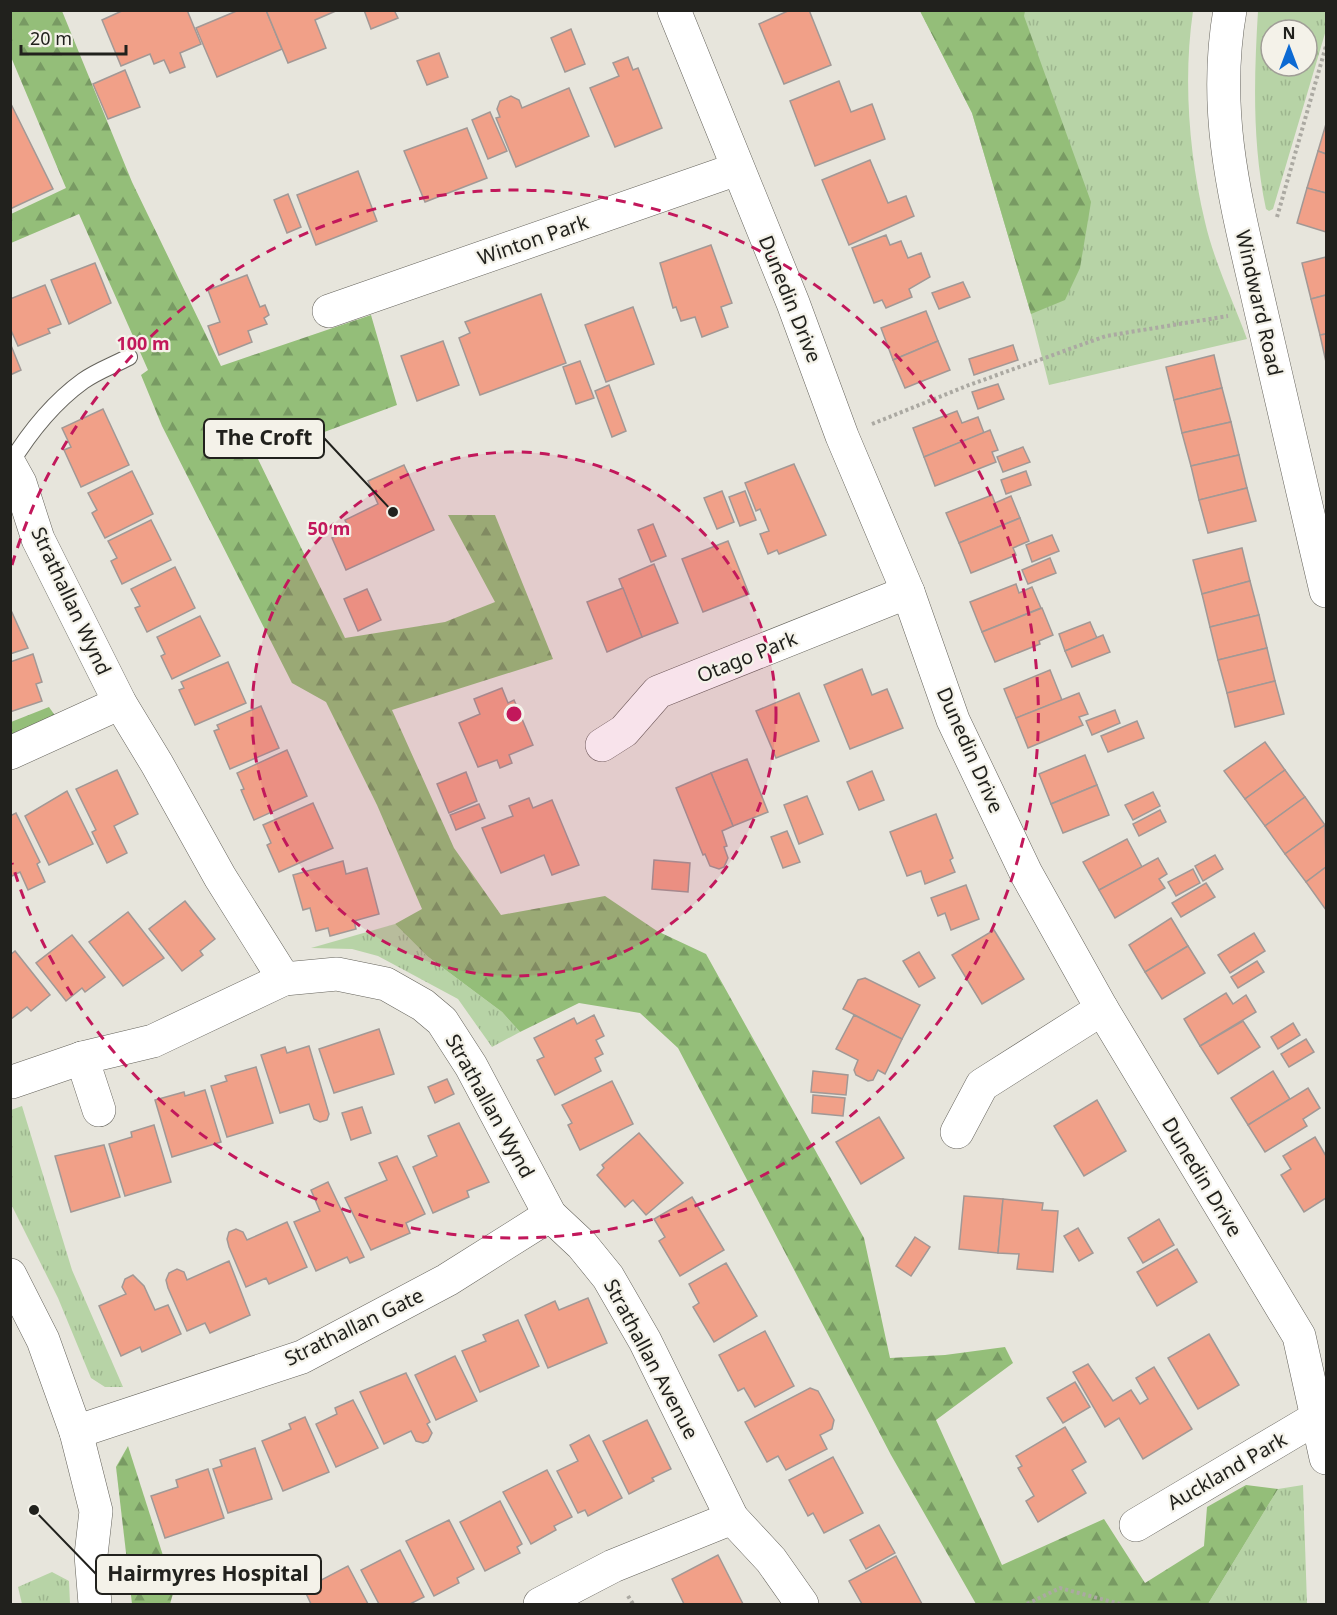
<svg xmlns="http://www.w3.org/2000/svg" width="1337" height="1615" font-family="'Noto Sans',sans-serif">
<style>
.grass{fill:url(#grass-tufts);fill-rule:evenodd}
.forest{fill:url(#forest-firs)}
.building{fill:#f1a088;stroke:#a29895;stroke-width:1.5}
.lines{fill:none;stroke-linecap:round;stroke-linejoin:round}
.service-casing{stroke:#65635c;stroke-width:18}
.minor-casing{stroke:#65635c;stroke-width:34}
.tertiary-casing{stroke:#65635c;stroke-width:34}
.path{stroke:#aba9a2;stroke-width:4;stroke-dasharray:3 3;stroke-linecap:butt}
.service{stroke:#fff;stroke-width:16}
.minor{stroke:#fff;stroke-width:33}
.tertiary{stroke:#fff;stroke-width:33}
.ring{fill:none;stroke:#c2185b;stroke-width:3;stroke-dasharray:10 8}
.labels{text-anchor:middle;stroke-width:4.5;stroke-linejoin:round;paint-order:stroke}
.street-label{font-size:20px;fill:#21211d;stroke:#f4f2e9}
.centre{fill:#c2185b;stroke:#f4f2e9;stroke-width:3}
.ring-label{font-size:18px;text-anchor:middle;font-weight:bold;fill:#c2185b;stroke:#f4f2e9;stroke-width:4.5;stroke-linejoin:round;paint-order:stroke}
.leader{fill:none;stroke:#21211d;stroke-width:2}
.callout-dot{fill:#21211d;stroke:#f4f2e9;stroke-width:2}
.callout{fill:#f4f2e9;stroke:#21211d;stroke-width:2}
.callout-label{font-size:21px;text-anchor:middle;font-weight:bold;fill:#21211d}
</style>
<defs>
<pattern id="grass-tufts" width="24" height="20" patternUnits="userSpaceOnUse" patternTransform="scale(1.5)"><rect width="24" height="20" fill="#b7d3a6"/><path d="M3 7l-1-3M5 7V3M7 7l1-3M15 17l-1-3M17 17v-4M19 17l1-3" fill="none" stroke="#9db58e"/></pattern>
<pattern id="forest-firs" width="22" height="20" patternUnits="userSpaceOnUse" patternTransform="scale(1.5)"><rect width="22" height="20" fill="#94be79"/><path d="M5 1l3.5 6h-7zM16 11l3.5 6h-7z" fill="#789a63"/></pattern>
</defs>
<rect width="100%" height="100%" fill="#e7e5dc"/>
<g class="grass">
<path d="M920,11h273c-10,68 -4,144 12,211 9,39 28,79 42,117l-198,46 -18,-71 -59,-201z"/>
<path d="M1258,11h68v19l-53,179 -4,2 -3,-2c-14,-66 -12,-132 -8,-198zM1271,30h36v36h-36z"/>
<polygon points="395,924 427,956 502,1012 520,1032 492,1047 458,999 378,956 352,949 311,948"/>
<polygon points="22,1106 72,1270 123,1387 105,1387 91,1378 58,1298 11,1204 11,1110"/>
<polygon points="1303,1485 1307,1604 1208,1604 1278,1489"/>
<polygon points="52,1572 69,1581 70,1604 22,1604 18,1587"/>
</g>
<g class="forest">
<polygon points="11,10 62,11 132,182 221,366 371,315 397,405 257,457 345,638 445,622 495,602 448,515 495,515 553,659 392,710 454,848 501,915 605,896 657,931 706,954 864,1238 890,1358 945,1355 1005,1347 1013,1363 936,1420 1002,1565 1104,1519 1145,1583 1204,1546 1207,1507 1246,1485 1278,1489 1208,1604 976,1604 891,1455 678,1048 640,1013 579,1003 520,1032 502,1012 427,956 395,924 422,909 377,805 326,702 292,683 162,426 141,375 148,370 79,214 11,243 11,214 66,188 11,57"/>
<polygon points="920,11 1025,11 1024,16 1091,202 1080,268 1065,300 1031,314 972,113"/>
<polygon points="49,707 56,717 11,739 11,722"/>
<polygon points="128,1446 174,1590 170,1604 132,1604 116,1467"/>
</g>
<g class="building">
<polygon points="124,10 187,10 201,44 180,53 185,67 170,73 164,60 154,64 150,54 121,66 102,20"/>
<polygon points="239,10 266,10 282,49 217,77 196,28"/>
<polygon points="266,10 338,10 315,20 326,48 288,63"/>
<polygon points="364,10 394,10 398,18 371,29"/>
<polygon points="790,10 809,10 831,65 784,84 759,24"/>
<polygon points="571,29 585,64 565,72 551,38"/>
<polygon points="439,53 448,77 427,85 417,61"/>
<polygon points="628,57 633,70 638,68 662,128 615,147 590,88 619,76 613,63"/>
<polygon points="125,70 140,107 108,119 93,84"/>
<polygon points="839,81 851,112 872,104 885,139 815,166 790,101"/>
<polygon points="569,88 589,136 516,167 496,118 500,117 497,109 500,101 511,96 519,100 522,108"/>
<polygon points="10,102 53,189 10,209"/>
<polygon points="490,112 507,151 488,159 472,120"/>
<polygon points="1326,124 1326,154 1318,151"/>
<polygon points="467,128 487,178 425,202 404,151"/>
<polygon points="1318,151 1326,154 1326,193 1307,188"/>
<polygon points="870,160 888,203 906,196 914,216 849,245 822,180"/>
<polygon points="358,171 377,221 316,245 297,195"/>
<polygon points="1307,188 1326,193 1326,232 1297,223"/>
<polygon points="288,194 301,227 287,233 274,200"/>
<polygon points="886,235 890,245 901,241 908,258 921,253 930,277 909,289 912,297 886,308 882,300 874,303 852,248"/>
<polygon points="711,245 732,303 721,307 728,327 702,337 695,317 681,321 676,307 673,308 660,263"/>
<polygon points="1326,257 1326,295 1311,299 1302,263"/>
<polygon points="95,263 111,303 69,324 51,280"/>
<polygon points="247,275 260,307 265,305 269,315 264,318 267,324 248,331 252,342 219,355 208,326 220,322 208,290"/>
<polygon points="963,282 970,297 939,309 932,293"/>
<polygon points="45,285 61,324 48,329 50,333 18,346 10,328 10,299"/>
<polygon points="541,294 566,363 480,395 459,338 470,333 465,322"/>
<polygon points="1326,295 1326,334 1320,335 1311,299"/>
<polygon points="633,307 654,364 606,382 585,325"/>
<polygon points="926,311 938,341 893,360 881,328"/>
<polygon points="1326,334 1326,362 1320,335"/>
<polygon points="443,341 459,385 417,401 401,356"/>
<polygon points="938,341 950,370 905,388 893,360"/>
<polygon points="10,343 21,370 10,375"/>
<polygon points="1013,345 1018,360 974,375 969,359"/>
<polygon points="1214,355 1222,388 1174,400 1166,367"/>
<polygon points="580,361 594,398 576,404 563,367"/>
<polygon points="998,384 1004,399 978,409 972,392"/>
<polygon points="609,385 626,431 612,437 595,391"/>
<polygon points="1222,388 1231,422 1182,433 1174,400"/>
<polygon points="103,409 129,465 81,487 64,450 71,447 62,428"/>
<polygon points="957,411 962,423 978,417 984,433 924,457 913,428"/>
<polygon points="1231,422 1239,455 1191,466 1182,433"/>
<polygon points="990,430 998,450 992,452 996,462 935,486 924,457"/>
<polygon points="1023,447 1030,462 1003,472 997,457"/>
<polygon points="1239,455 1247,488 1199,500 1191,466"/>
<polygon points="794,464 826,535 779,554 777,550 768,554 760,534 769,531 760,509 756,511 745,483"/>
<polygon points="404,465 434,530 346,570 332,538 350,531 345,520 378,504 368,481"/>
<polygon points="132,471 153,514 105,538 92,513 97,510 88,493"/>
<polygon points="1026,471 1031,485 1006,494 1001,480"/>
<polygon points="1247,488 1256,521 1208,533 1199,500"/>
<polygon points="722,491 734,522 717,529 704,498"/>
<polygon points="745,491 756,520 740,526 729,497"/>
<polygon points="992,495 995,503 1011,496 1020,518 959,543 946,513"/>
<polygon points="1020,518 1029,541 1013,548 1016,555 971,573 959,543"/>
<polygon points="151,520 171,560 122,584 111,561 117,558 108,541"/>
<polygon points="653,524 666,556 651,562 638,530"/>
<polygon points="1052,535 1059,551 1032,562 1026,545"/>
<polygon points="728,541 749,594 703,612 682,559"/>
<polygon points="1242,548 1250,581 1202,594 1193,560"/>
<polygon points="1050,558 1056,573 1028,584 1022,570"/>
<polygon points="654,564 678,623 642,637 619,579"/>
<polygon points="175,567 195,608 147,632 135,608 140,606 131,589"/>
<polygon points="1250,581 1259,615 1210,627 1202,594"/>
<polygon points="1016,584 1019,593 1032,587 1041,608 982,632 970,602"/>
<polygon points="623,588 642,637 607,652 587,602"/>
<polygon points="367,589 381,620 358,631 344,599"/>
<polygon points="10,608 28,648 10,654"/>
<polygon points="1042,608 1053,635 1039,641 1040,644 995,662 982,632"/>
<polygon points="1259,615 1267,648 1218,660 1210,627"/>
<polygon points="200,616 220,656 172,679 161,656 165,654 157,637"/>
<polygon points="1090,622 1097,638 1065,651 1059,634"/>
<polygon points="1103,635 1110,652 1072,667 1065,651"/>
<polygon points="1267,648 1275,681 1227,693 1218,660"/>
<polygon points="33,654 42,682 36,684 42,701 10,712 10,662"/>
<polygon points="228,662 246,703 195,725 179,690 184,688 181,682"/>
<polygon points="862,669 872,695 887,689 903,728 850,749 824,685"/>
<polygon points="1050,670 1062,700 1016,718 1004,689"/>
<polygon points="1275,681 1284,714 1235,727 1227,693"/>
<polygon points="502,688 508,703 514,700 533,745 509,755 512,763 500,768 497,760 478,767 459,723 480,714 474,699"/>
<polygon points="799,693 819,741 776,758 756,711"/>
<polygon points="1079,693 1088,714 1079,717 1083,725 1028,748 1016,718"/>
<polygon points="261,706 279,748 230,769 214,731 219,729 217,725"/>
<polygon points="1115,710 1120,723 1092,735 1086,721"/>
<polygon points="1137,721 1144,738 1108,752 1101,736"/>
<polygon points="1265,742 1285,770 1245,799 1224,771"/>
<polygon points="287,750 307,796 254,820 241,790 244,789 237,773"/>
<polygon points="1085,755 1097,785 1051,804 1039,774"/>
<polygon points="747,759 768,812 733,826 711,773"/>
<polygon points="117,770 138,814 114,826 127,853 107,863 92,832 96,830 76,789"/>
<polygon points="1285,770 1305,797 1265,826 1245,799"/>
<polygon points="872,771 884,800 859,810 847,782"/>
<polygon points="466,772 477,801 449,813 437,784"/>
<polygon points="711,773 733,826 722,831 727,846 724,847 728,858 724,867 719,869 710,866 705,854 703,855 676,788"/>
<polygon points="1097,785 1109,815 1063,833 1051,804"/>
<polygon points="67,791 93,844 49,865 25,816"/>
<polygon points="1153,792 1160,806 1133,820 1125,805"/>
<polygon points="807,796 823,834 799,844 784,805"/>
<polygon points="1305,797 1325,825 1285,854 1265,826"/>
<polygon points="529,798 533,808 552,800 579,865 552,875 544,855 501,873 482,828 513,816 509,806"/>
<polygon points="313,803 333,848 279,872 267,845 271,843 263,825"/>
<polygon points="479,804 485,818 456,830 450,815"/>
<polygon points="1160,810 1166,822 1139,836 1133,824"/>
<polygon points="16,813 40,862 37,864 45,882 28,890 20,872 10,877 10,816"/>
<polygon points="936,814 953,858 950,860 955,872 925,884 921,871 907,876 890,832"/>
<polygon points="1325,825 1326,867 1306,882 1285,854"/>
<polygon points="787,831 800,862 783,868 771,837"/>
<polygon points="1127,839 1142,867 1099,890 1083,862"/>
<polygon points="1215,855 1223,869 1203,881 1195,866"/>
<polygon points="1158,858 1167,874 1159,879 1165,888 1115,918 1099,890"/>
<polygon points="654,860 690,863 688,892 652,889"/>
<polygon points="343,861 346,874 367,868 379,914 354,921 356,929 330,936 328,928 316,931 310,908 303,910 293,875"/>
<polygon points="1326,867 1326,910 1306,882"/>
<polygon points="1193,869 1200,883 1176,896 1168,882"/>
<polygon points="1206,883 1215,897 1181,917 1172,903"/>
<polygon points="966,885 979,919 951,930 945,913 938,916 931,898"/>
<polygon points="185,901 215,939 200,951 203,955 182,971 149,929"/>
<polygon points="128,912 164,958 123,986 89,942"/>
<polygon points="1171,918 1188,946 1145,972 1129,945"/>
<polygon points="994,930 1024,979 982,1004 952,955"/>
<polygon points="1254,933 1265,951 1230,973 1218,955"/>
<polygon points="72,935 105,977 85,992 82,988 66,1001 36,963"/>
<polygon points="1188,946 1205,973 1162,999 1145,972"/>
<polygon points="15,951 50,995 31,1011 27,1007 11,1019 10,955"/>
<polygon points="919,952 935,978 919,987 903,961"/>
<polygon points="1257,961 1264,972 1238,988 1231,977"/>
<polygon points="865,978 920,1005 902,1039 843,1009 858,980"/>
<polygon points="1226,993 1233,1004 1246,995 1256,1012 1200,1046 1184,1019"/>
<polygon points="594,1015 604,1036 596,1040 603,1054 595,1058 601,1071 555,1095 537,1060 544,1057 534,1038 574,1018 577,1024"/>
<polygon points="854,1015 902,1039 885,1074 878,1070 873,1080 868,1081 856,1075 854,1070 858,1060 836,1049"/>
<polygon points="1243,1021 1260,1047 1218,1074 1200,1046"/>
<polygon points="1293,1023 1300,1035 1278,1049 1271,1037"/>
<polygon points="379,1029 394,1074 334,1093 319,1049"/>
<polygon points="1306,1039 1314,1052 1289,1067 1281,1054"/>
<polygon points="309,1046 329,1114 327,1120 320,1122 314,1119 309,1104 280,1113 261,1055 285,1047 287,1053"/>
<polygon points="256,1067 273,1123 227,1137 211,1086 227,1081 225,1076"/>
<polygon points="813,1071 848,1075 846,1095 811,1092"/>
<polygon points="1273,1071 1290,1099 1248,1125 1231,1098"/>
<polygon points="447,1079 454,1094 435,1103 428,1087"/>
<polygon points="612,1081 633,1124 580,1150 568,1125 572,1123 562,1105"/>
<polygon points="1308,1088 1320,1108 1303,1119 1307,1126 1265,1152 1248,1125"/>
<polygon points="205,1090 221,1142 172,1157 155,1100 184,1092 185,1096"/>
<polygon points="813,1095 845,1098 843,1116 812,1113"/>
<polygon points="1097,1100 1126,1151 1084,1176 1054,1126"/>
<polygon points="362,1107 371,1133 351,1140 342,1113"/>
<polygon points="879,1117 904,1158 861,1184 836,1142"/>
<polygon points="459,1123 489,1182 467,1191 469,1197 433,1213 413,1167 437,1156 428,1136"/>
<polygon points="154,1125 171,1182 125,1196 109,1144 132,1137 131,1132"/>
<polygon points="639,1133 683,1183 646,1215 633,1200 625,1207 597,1175 604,1168 602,1165"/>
<polygon points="1315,1137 1326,1156 1326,1198 1304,1212 1281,1175 1291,1169 1283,1156"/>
<polygon points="104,1145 120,1197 71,1212 55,1156"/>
<polygon points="397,1156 425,1214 406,1223 410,1233 371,1250 345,1198 387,1180 379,1163"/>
<polygon points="328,1182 364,1257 350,1263 347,1257 316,1271 294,1222 320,1211 311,1190"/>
<polygon points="964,1196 1003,1199 998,1253 959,1249"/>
<polygon points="692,1197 724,1250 680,1276 659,1241 665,1237 654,1219"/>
<polygon points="1003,1199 1043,1203 1042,1210 1058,1211 1053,1272 1017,1269 1019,1254 998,1253"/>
<polygon points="1159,1219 1174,1245 1143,1263 1128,1238"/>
<polygon points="287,1222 307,1267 269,1284 266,1278 246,1287 229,1247 227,1239 229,1232 236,1229 243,1232 247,1240"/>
<polygon points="1078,1228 1093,1253 1079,1261 1064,1236"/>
<polygon points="915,1237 930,1247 911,1276 896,1266"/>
<polygon points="1177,1249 1197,1282 1157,1306 1137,1272"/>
<polygon points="229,1261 250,1315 210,1333 205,1323 187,1331 168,1288 166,1280 169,1273 177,1269 184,1272 187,1280"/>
<polygon points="726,1263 757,1316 714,1342 693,1307 699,1303 689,1284"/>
<polygon points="133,1275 144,1286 155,1310 168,1305 181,1334 142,1352 140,1347 121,1356 99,1306 126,1294 122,1287 125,1279"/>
<polygon points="588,1298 607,1343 548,1368 525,1315 555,1301 559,1310"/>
<polygon points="518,1320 539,1366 480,1392 462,1351 486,1341 483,1335"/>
<polygon points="765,1331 794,1386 755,1407 744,1388 738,1391 719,1355"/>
<polygon points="1209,1334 1239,1385 1198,1409 1168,1358"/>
<polygon points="455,1356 477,1401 436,1420 415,1375"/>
<polygon points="1088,1364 1113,1401 1131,1390 1140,1404 1148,1399 1136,1378 1154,1367 1192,1429 1143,1459 1119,1418 1105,1427 1073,1372"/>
<polygon points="406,1373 430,1422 427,1424 432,1433 428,1441 423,1443 416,1441 411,1431 384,1444 360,1392"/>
<polygon points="1075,1382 1090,1407 1063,1423 1047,1398"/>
<polygon points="810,1388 818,1391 834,1420 832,1429 820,1435 827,1449 786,1470 778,1456 767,1462 745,1422"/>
<polygon points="353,1400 378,1448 336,1467 316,1424 337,1414 335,1408"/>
<polygon points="305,1417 329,1472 283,1491 262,1441 291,1429 289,1424"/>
<polygon points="647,1420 671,1469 652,1478 654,1481 629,1494 603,1441"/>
<polygon points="1065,1427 1086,1462 1072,1470 1086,1493 1038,1522 1026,1501 1034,1496 1018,1468 1022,1466 1016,1456"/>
<polygon points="589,1435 622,1498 588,1516 585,1510 578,1513 557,1471 578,1461 570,1445"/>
<polygon points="255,1448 272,1499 228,1513 213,1469 222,1466 220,1460"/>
<polygon points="833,1457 863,1513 824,1533 813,1513 808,1516 789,1480"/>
<polygon points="208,1469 224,1518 165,1538 151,1496 178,1487 176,1480"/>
<polygon points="547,1470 572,1517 554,1526 556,1530 531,1544 503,1492"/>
<polygon points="500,1501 522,1544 517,1547 520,1553 485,1571 460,1522"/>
<polygon points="449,1520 474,1569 457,1578 459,1583 434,1596 406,1541"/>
<polygon points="879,1525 895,1553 866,1569 850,1540"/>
<polygon points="400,1550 424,1597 410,1604 379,1604 361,1570"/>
<polygon points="718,1555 743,1604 684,1604 672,1579"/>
<polygon points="896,1556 922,1604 862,1604 849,1581"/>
<polygon points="348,1566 368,1604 311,1604 304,1589"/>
</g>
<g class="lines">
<g class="service-casing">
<path id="service" d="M10,464c19,-31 44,-62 73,-83 14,-10 31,-16 46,-24"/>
</g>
<g class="minor-casing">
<g id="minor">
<polyline points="674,10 793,303 842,436 908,592 953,720 1026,873 1102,1009 1299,1336 1326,1458"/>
<path d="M1230,10c-19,107 8,199 31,301 22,94 43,187 65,280"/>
<polyline points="329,311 737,169"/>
<polyline points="10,465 20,483 38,539 120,703 157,764 220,877 284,979 337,974 386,984 423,1005 442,1021 471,1066 550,1215 582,1245 608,1277 645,1341 732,1518 771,1560 802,1604"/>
<polyline points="602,745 624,731 658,692 908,592"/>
<polyline points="10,753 120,703"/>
<polyline points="82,1058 99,1110"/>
<polyline points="12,1082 82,1058 153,1041 284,979"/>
<polyline points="957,1132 982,1085 1102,1009"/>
<polyline points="76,1432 302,1357 447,1280 550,1215"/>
<polyline points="1136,1525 1318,1417"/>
<polyline points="540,1604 613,1566 732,1518"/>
</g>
</g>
<g class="tertiary-casing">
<polyline id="tertiary" points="10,1275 43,1340 76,1432 96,1511 91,1555 95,1604"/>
</g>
<g class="path">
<polyline points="1277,217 1326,46"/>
<polyline points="872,424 969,385 1106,336 1228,316"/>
<polyline points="628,1596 633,1604"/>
<polyline points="1027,1604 1060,1588 1120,1604"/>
</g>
<use href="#service" class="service"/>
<use href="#minor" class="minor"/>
<use href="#tertiary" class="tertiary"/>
</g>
<circle cx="514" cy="714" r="262" fill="#c2185b" fill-opacity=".12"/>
<g class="ring">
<circle cx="514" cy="714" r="262"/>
<path d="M12 565A524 524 0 1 1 12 863"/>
</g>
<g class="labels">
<g class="street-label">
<text transform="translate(533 240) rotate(-19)" y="7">Winton Park</text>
<text transform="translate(790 299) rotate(68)" y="7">Dunedin Drive</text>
<text transform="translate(1259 303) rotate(77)" y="7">Windward Road</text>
<text transform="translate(71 601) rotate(65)" y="7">Strathallan Wynd</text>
<text transform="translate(747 657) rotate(-22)" y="7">Otago Park</text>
<text transform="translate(970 750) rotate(66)" y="7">Dunedin Drive</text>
<text transform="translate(490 1106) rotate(61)" y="7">Strathallan Wynd</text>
<text transform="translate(1202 1177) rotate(59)" y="7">Dunedin Drive</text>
<text transform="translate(354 1327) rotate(-26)" y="7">Strathallan Gate</text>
<text transform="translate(651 1359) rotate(62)" y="7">Strathallan Avenue</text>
<text transform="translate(1227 1471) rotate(-30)" y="7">Auckland Park</text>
</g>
</g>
<circle cx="514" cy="714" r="9" class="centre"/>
<g class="ring-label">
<text x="143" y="350">100 m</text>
<text x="329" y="535">50 m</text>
</g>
<path class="leader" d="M393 512L324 438M34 1510L96 1574"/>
<g class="callout-dot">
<circle cx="393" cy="512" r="6"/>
<circle cx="34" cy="1510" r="6"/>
</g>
<g class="callout">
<rect x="204" y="419" width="120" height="39" rx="6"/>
<rect x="96" y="1555" width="225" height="39" rx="6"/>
</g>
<g class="callout-label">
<text x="264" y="445">The Croft</text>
<text x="208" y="1581">Hairmyres Hospital</text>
</g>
<rect width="1337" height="1615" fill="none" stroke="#21211d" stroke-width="24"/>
<g transform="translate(1289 48)"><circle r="28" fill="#f4f2e9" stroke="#a09e97" stroke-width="1.5"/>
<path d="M0-4.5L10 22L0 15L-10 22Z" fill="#0c6ad3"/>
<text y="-9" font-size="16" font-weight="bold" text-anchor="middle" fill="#21211d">N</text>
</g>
<path d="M21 45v9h105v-9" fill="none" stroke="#21211d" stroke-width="3"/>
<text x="30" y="45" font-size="18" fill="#21211d" stroke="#f4f2e9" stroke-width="4.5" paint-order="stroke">20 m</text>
</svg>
